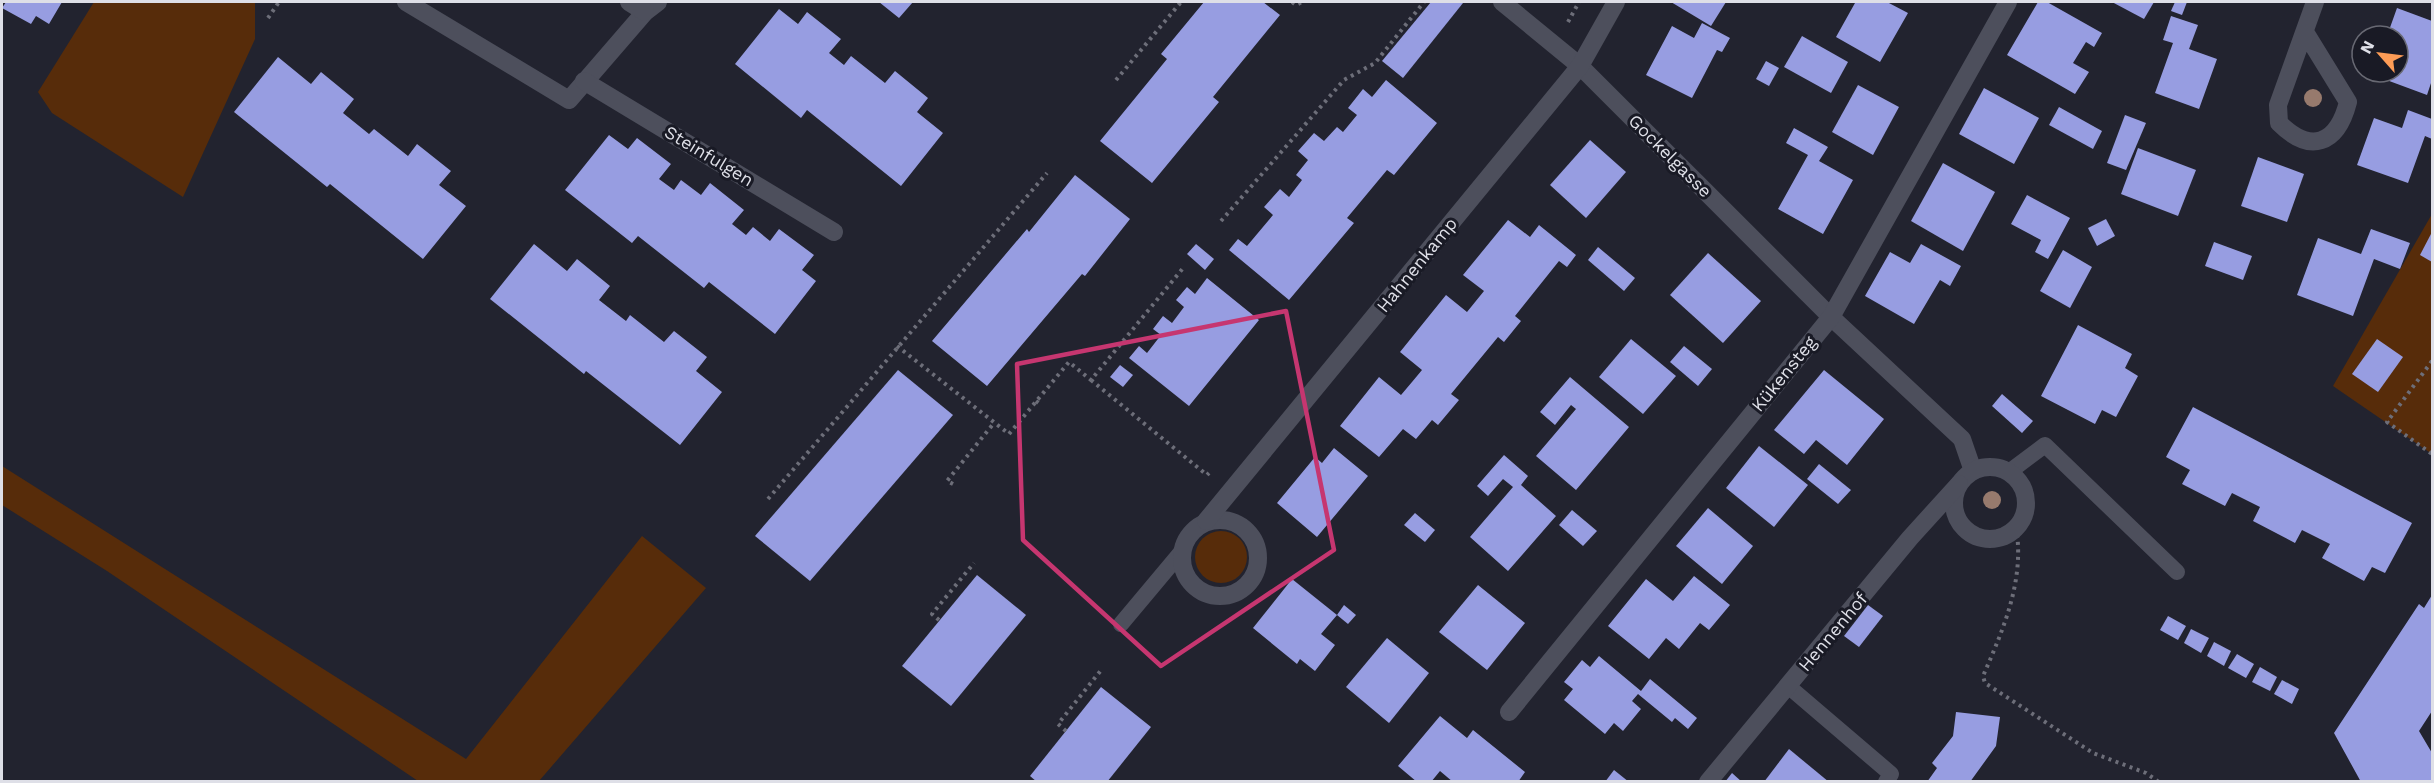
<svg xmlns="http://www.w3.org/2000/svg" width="2434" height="783" font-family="'Work Sans',sans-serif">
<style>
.green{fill:#572c0a}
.building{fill:#979de1}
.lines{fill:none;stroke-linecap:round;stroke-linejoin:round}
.path{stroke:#6d6e79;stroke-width:4;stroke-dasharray:3 4.5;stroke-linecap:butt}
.service{stroke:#4d4f5c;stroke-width:16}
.minor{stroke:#4d4f5c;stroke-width:18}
.tree{fill:#977a6d}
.marked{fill:none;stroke:#c63670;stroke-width:4.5;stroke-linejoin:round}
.labels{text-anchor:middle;stroke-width:6;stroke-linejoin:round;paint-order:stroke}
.street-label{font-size:18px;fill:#dedfe7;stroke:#191a25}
</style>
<rect width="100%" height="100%" fill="#22232f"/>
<g class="green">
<polygon points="94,2 255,2 255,39 183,197 52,113 38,92"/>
<polygon points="2432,214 2432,454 2333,386"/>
<polygon points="2,466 466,759 642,536 706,588 539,781 418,781 107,571 2,505"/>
<circle cx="1221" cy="557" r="26"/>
</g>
<g class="building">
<polygon points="6,2 62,2 49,24 36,16 31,24 2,8"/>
<polygon points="879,2 913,2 899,18"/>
<polygon points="1204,2 1263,2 1280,15 1213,97 1219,102 1152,183 1100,141 1167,59 1161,54"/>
<polygon points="1431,2 1463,3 1403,78 1382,61"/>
<polygon points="1671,2 1726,2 1711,26"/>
<polygon points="1853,2 1887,2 1908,13 1880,62 1836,37 1855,3"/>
<polygon points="2038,2 2047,2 2102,33 2094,47 2086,42 2073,63 2089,72 2075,94 2007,55"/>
<polygon points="2112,2 2154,2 2144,19"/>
<polygon points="2175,2 2187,2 2182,15 2171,11"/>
<polygon points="2397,8 2432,21 2432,80 2427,95 2373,75 2374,72 2398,72 2398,36 2387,36"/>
<polygon points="779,9 798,24 807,12 841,39 829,53 844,65 851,56 885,83 895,71 928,98 917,112 943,133 901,186 807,110 801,118 735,64"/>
<polygon points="2171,16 2198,25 2189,49 2217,59 2199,109 2155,93 2173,43 2163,40"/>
<polygon points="1702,23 1730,38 1722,52 1717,50 1692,98 1646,75 1672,26 1694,38"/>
<polygon points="1802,36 1848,62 1831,93 1784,67"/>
<polygon points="278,57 311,84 321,72 354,99 343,113 369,134 374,129 408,156 417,144 451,171 439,185 466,206 423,259 330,184 327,187 234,112"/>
<polygon points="1766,61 1779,68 1769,86 1756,79"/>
<polygon points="1386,80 1437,123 1394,175 1387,170 1347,218 1354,223 1289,300 1229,250 1238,239 1247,246 1273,215 1264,207 1280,189 1289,197 1302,180 1296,175 1308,160 1298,151 1314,133 1324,141 1337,127 1343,132 1357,115 1348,108 1363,89 1372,97"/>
<polygon points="1858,85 1899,107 1873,155 1832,132"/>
<polygon points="1984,88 2039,118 2014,164 1959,134"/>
<polygon points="2059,107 2102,131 2093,149 2049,125"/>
<polygon points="2408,110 2432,119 2432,139 2425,136 2408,183 2357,165 2374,118 2402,128"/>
<polygon points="2125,115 2146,123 2126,170 2107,163"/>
<polygon points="1794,128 1828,147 1819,161 1853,180 1823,234 1778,209 1808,155 1786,143"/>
<polygon points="609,135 628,149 637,138 671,164 659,179 674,190 681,180 701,195 710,183 744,210 732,224 746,235 753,227 770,241 779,229 814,255 802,270 816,281 775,334 709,282 704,288 638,236 632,243 565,190"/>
<polygon points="1590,140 1626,172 1586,218 1550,185"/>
<polygon points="2138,148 2196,170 2178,216 2121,194"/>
<polygon points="2258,157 2304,174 2287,222 2241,206"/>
<polygon points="1943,163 1995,192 1963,251 1911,221"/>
<polygon points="1075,175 1130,219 1085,276 1082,274 987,386 932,341 1027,229 1029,232"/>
<polygon points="2027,195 2070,218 2048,259 2035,252 2041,240 2011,224"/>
<polygon points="2106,219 2115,236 2097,246 2088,228"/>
<polygon points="1508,220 1530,237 1539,225 1576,255 1567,267 1559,261 1515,316 1521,321 1504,342 1498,337 1451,394 1459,400 1438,425 1432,420 1416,439 1403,429 1379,457 1340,426 1379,377 1401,395 1412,382 1422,370 1400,352 1446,295 1467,312 1484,291 1463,275"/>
<polygon points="2371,229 2410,243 2400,269 2374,259 2353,316 2297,295 2318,238 2361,254"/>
<polygon points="2432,232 2432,262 2420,255"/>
<polygon points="2214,242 2252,256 2243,280 2205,266"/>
<polygon points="534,244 567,271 577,259 610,286 599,300 626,321 630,315 664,342 674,331 707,357 696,371 722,392 680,445 586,371 584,374 490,299"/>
<polygon points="1196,244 1214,259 1205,270 1187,254"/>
<polygon points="1921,244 1961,266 1950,286 1940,280 1914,324 1865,296 1890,252 1910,263"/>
<polygon points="1598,247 1635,278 1624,291 1588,260"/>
<polygon points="2063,250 2092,267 2070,308 2040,291"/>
<polygon points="1708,253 1761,301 1723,343 1670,295"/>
<polygon points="1207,278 1259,320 1189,406 1129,358 1139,346 1147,353 1161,335 1153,329 1163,316 1172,323 1184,307 1176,300 1187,287 1195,294"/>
<polygon points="2078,325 2132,354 2125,368 2138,376 2116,417 2102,410 2095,424 2041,396"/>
<polygon points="1631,339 1676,376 1643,414 1599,377"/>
<polygon points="2377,339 2403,357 2378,392 2352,374"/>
<polygon points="1684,346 1712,369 1698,386 1670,362"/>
<polygon points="1120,365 1133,375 1123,387 1110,377"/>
<polygon points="898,370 953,415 810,581 755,536"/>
<polygon points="1824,370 1884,419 1847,465 1816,440 1804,454 1774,430"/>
<polygon points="1570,377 1629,427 1576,490 1536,456 1576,409 1571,405 1555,425 1540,412"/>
<polygon points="2002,394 2033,421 2022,433 1992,406"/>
<polygon points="2193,407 2412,523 2385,573 2372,567 2364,581 2322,558 2330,544 2302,530 2295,543 2253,521 2260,507 2232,493 2225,506 2182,484 2190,470 2166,457"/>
<polygon points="1759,446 1808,485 1774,527 1726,488"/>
<polygon points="1334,448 1368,476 1317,537 1277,503 1315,457 1322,463"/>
<polygon points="1504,455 1528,476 1521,485 1556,516 1508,571 1470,537 1513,487 1503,479 1488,496 1477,486"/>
<polygon points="1819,464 1851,490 1838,504 1807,479"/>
<polygon points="1708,508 1753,546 1722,584 1676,546"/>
<polygon points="1572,510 1597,531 1583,546 1559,525"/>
<polygon points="1415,513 1435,530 1425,542 1404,525"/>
<polygon points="977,575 1026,615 951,706 902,666"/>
<polygon points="1694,576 1730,605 1709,630 1700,623 1679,649 1666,638 1649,659 1608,626 1646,579 1673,601"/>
<polygon points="1292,579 1337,615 1321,634 1335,645 1315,671 1300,659 1297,664 1253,628"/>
<polygon points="1478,585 1525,623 1487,670 1439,632"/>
<polygon points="2432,595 2432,711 2419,731 2432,753 2432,782 2361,782 2334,733 2419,604 2424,608"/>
<polygon points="1344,605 1356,615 1348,624 1337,615"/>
<polygon points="1868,605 1883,616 1859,647 1844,636"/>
<polygon points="2168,616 2186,626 2178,640 2160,630"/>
<polygon points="2191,629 2209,638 2201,653 2184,643"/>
<polygon points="1387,638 1429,673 1389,723 1346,687"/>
<polygon points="2214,642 2231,651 2224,666 2207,656"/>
<polygon points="2237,654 2254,664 2246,678 2228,668"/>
<polygon points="1599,656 1641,691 1650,679 1697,718 1688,729 1675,718 1672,722 1638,694 1632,701 1641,709 1623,731 1614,723 1605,734 1564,700 1573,689 1564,682 1582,660 1590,667"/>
<polygon points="2260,667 2277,677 2270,691 2252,682"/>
<polygon points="2282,680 2299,689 2292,704 2274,694"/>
<polygon points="1101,687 1151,727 1107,782 1037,782 1030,776"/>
<polygon points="1956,712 2000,717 1996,746 1970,782 1927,782 1937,768 1932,763 1953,736"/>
<polygon points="1440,716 1467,738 1473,730 1525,772 1518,782 1453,782 1440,771 1431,782 1417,782 1398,766"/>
<polygon points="1789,749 1829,782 1764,782"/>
<polygon points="1614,770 1629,782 1605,782"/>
<polygon points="1732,773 1742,782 1725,782"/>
</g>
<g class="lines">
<g class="path">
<polyline points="1292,2 1296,5 1302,2"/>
<polyline points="268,18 279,2"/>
<polyline points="1568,22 1579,2"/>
<polyline points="1116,80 1181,2"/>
<polyline points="1221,221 1344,80 1375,63 1424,2"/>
<polyline points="897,346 1009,434 1069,362 1091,380 1184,267"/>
<polyline points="2432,361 2387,422 2432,454"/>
<polyline points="1091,380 1207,475 1209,473"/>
<polyline points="1036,401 1041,405"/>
<polyline points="953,484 947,481 994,423"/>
<polyline points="768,499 1047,173"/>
<path d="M2016,527c9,52 -12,101 -33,149l2,7 108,70 53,20 13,9"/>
<polyline points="939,620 932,614 974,563"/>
<polyline points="1066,731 1058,724 1102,669"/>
</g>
<g class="service">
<polyline points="2009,472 2045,445 2177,572"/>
<polyline points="1121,624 1183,550"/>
<polyline points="1788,686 1891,774 1886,782"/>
</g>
<g class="minor">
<polyline points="406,2 569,100 645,12 658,2"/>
<polyline points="629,2 645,12"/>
<polyline points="1502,2 1580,66 1831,317 1962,439 1973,471"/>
<path d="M2305,32l43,70c-11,43 -38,52 -69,21l-1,-18 37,-103"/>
<polyline points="584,81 834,232"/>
<circle cx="1990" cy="503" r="36"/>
<circle cx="1220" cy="558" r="38"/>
<polyline points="1206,521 1580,66 1616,2"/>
<polyline points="1509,712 1831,317 2008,2"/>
<polyline points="1708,782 1910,538 1959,484"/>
</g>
</g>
<g class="tree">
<circle cx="2313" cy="98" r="9"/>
<circle cx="1992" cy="500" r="9"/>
</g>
<path class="marked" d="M1286,311l48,239 -173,116 -138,-126 -6,-176z"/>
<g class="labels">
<g class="street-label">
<text transform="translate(709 156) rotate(31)" y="6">Steinfulgen</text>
<text transform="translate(1670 156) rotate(45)" y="6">Gockelgasse</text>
<text transform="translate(1417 265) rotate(-51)" y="6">Hahnenkamp</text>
<text transform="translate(1784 374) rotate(-51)" y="6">Kükensteg</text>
<text transform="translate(1833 632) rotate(-50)" y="6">Hennenhof</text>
</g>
</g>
<rect width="2434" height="783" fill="none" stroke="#dedfe7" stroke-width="6"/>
<g transform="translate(2380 54) rotate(298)"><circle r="28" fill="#191a25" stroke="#686973" stroke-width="1.5"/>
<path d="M0-4.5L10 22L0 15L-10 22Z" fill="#fd9c56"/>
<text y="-9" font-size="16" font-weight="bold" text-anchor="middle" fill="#dedfe7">N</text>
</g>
</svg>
